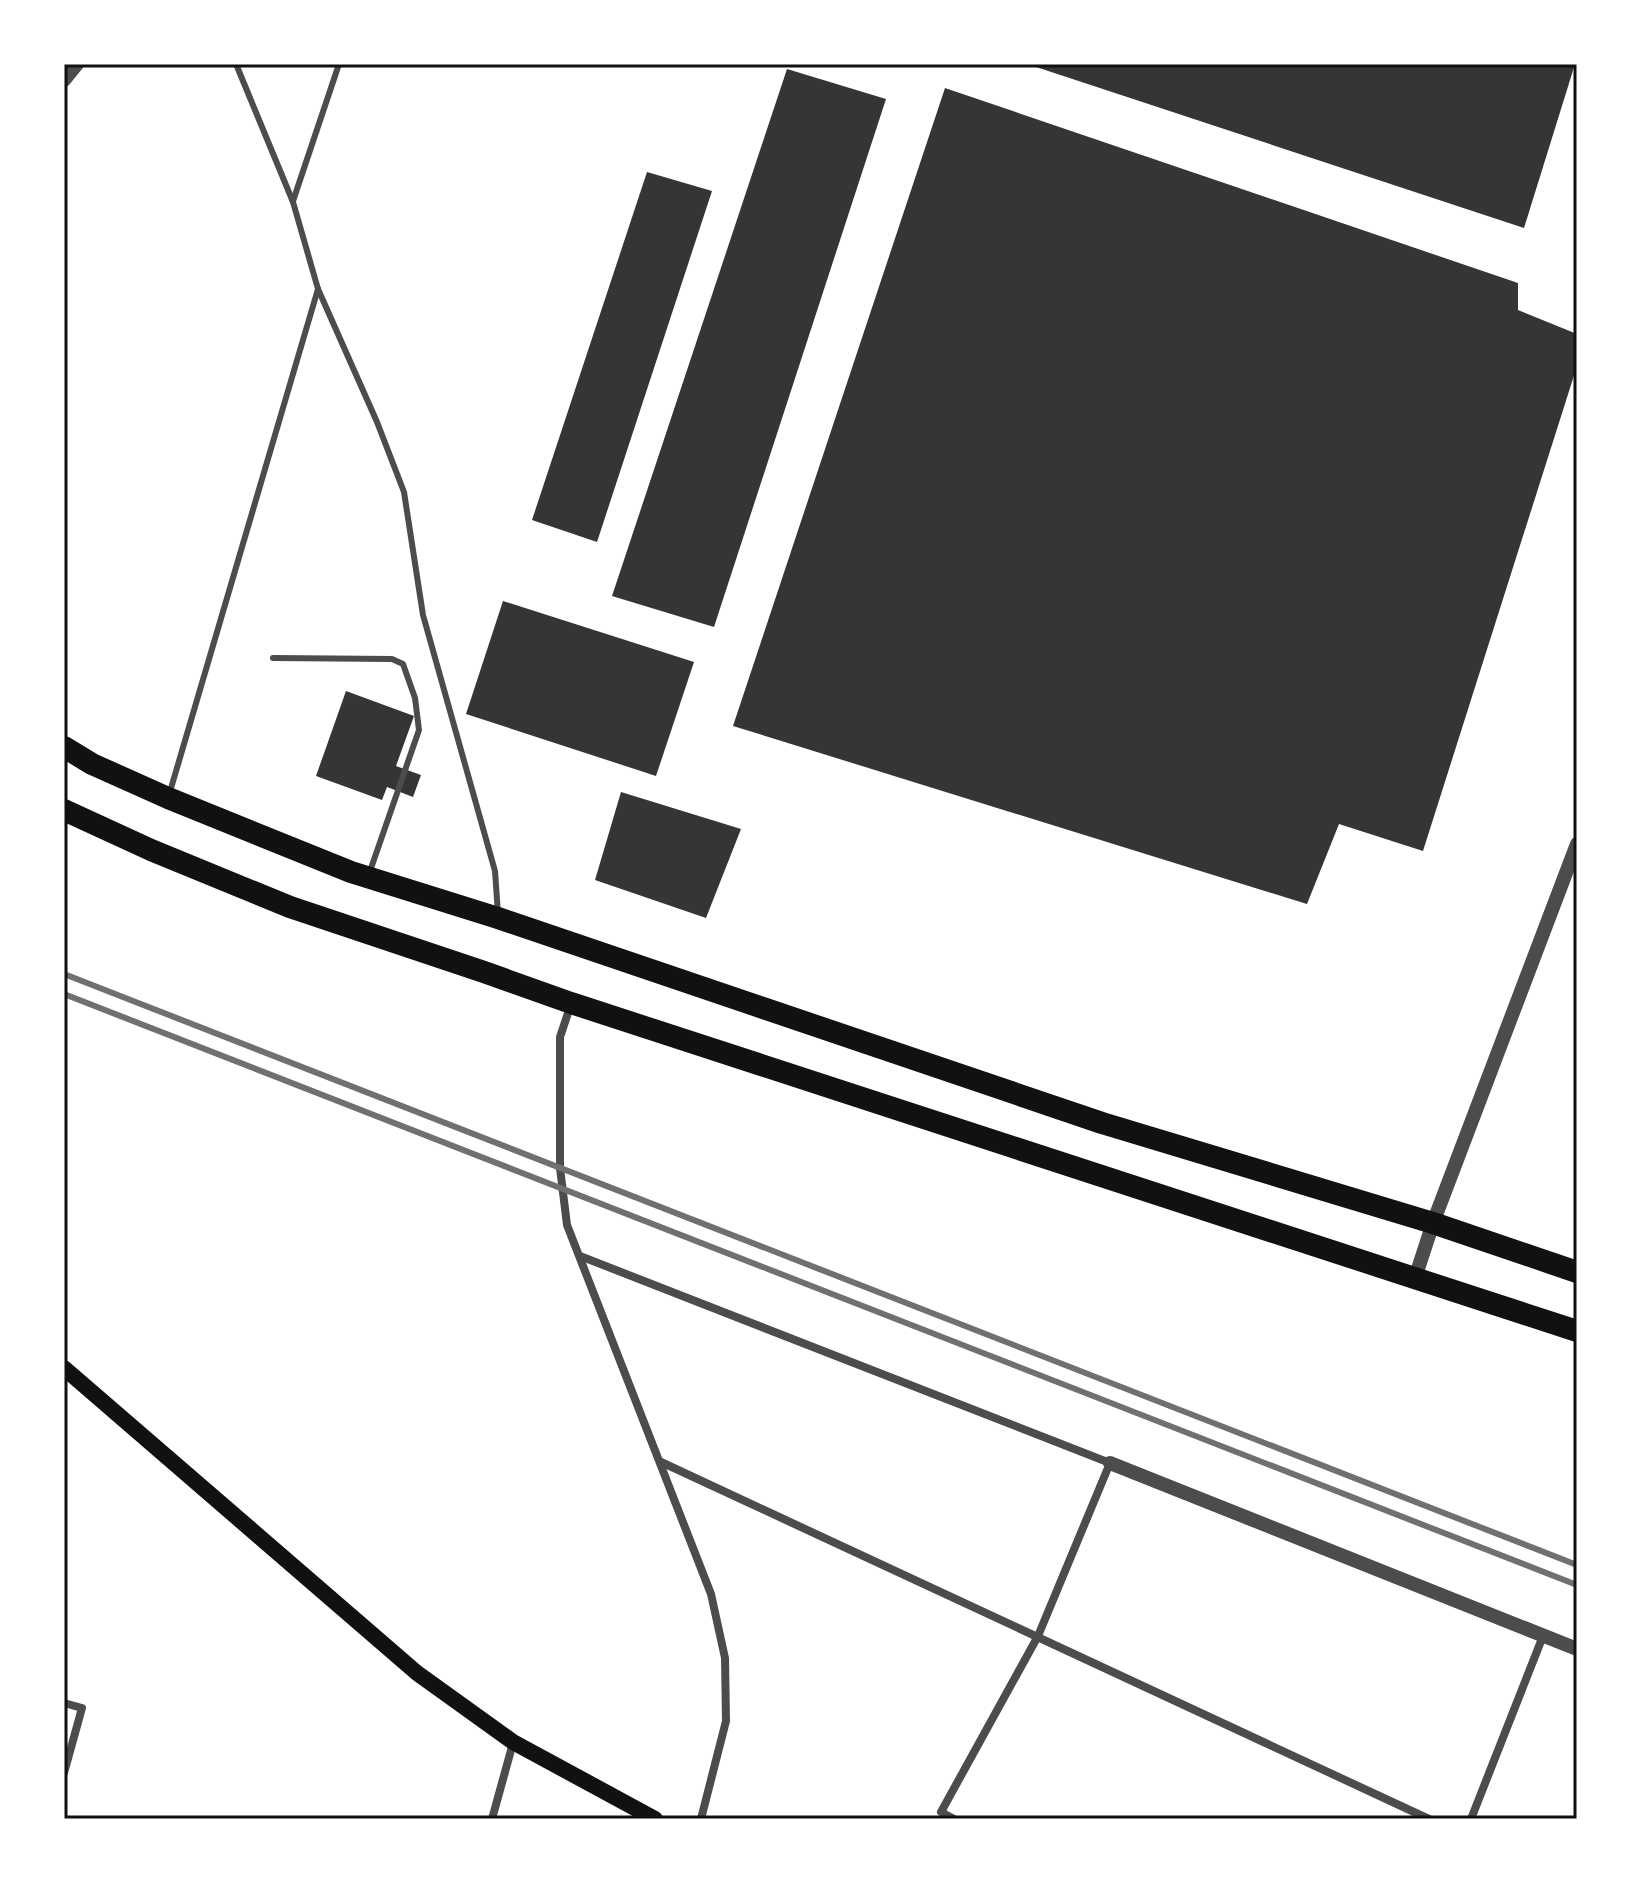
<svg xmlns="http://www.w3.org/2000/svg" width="1641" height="1883" font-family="'IBM Plex Serif',serif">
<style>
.building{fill:#353535}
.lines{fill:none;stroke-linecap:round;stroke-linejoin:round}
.service{stroke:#4c4c4c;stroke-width:6}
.minor{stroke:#4c4c4c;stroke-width:8}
.tertiary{stroke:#4c4c4c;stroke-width:14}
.secondary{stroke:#111;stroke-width:16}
.trunk{stroke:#111;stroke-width:22}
.rail{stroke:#707070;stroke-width:6}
.neatline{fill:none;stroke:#111;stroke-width:3}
</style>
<rect width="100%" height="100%" fill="#fff"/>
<g class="building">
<polygon points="1027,64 1575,64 1524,228"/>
<polygon points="787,69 886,99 714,627 612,596"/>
<polygon points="945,88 1518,283 1518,310 1577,334 1577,366 1423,851 1339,824 1307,904 733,726"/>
<polygon points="647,172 712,191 597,542 532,520"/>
<polygon points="503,601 694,662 656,776 466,714"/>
<polygon points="346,691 414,716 396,766 421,775 413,797 387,787 382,800 316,776"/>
<polygon points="621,792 741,829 706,918 595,880"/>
</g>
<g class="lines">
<g class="service">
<polyline points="236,64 293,202 318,289 377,422 404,492 423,615 495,871 498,914"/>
<polyline points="293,201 339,64"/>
<polyline points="273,658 392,659 403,664 415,698 419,730 369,874"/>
<polyline points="169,795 318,289"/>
</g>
<g class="minor">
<polyline points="571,1004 560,1037 560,1168 567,1225 711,1594 725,1658 726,1721 701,1819"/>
<polyline points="580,1256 1110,1463 1038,1636 941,1812 954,1819"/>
<polyline points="661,1462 1429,1819"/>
<polyline points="64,1703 82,1708 64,1773"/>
<polyline points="492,1819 513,1743"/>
<polyline points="1471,1819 1543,1636"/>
</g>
<g class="tertiary">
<polyline points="64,80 77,64"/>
<polyline points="1415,1278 1433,1223 1577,844"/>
<polyline points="1110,1463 1577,1649"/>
</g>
<polyline class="secondary" points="64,1368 417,1673 513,1742 655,1819"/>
<g class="trunk">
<polyline points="64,747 92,764 168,798 351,872 498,918 1102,1123 1433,1223 1577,1272"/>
<polyline points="64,810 151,850 290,907 484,972 571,1003 1577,1331"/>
</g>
<g class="rail">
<polyline points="64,974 1577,1565"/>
<polyline points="64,994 1577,1585"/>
</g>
</g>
<rect width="1641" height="1883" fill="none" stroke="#ffffff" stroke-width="132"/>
<rect x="66" y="66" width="1509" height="1751" class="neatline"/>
</svg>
